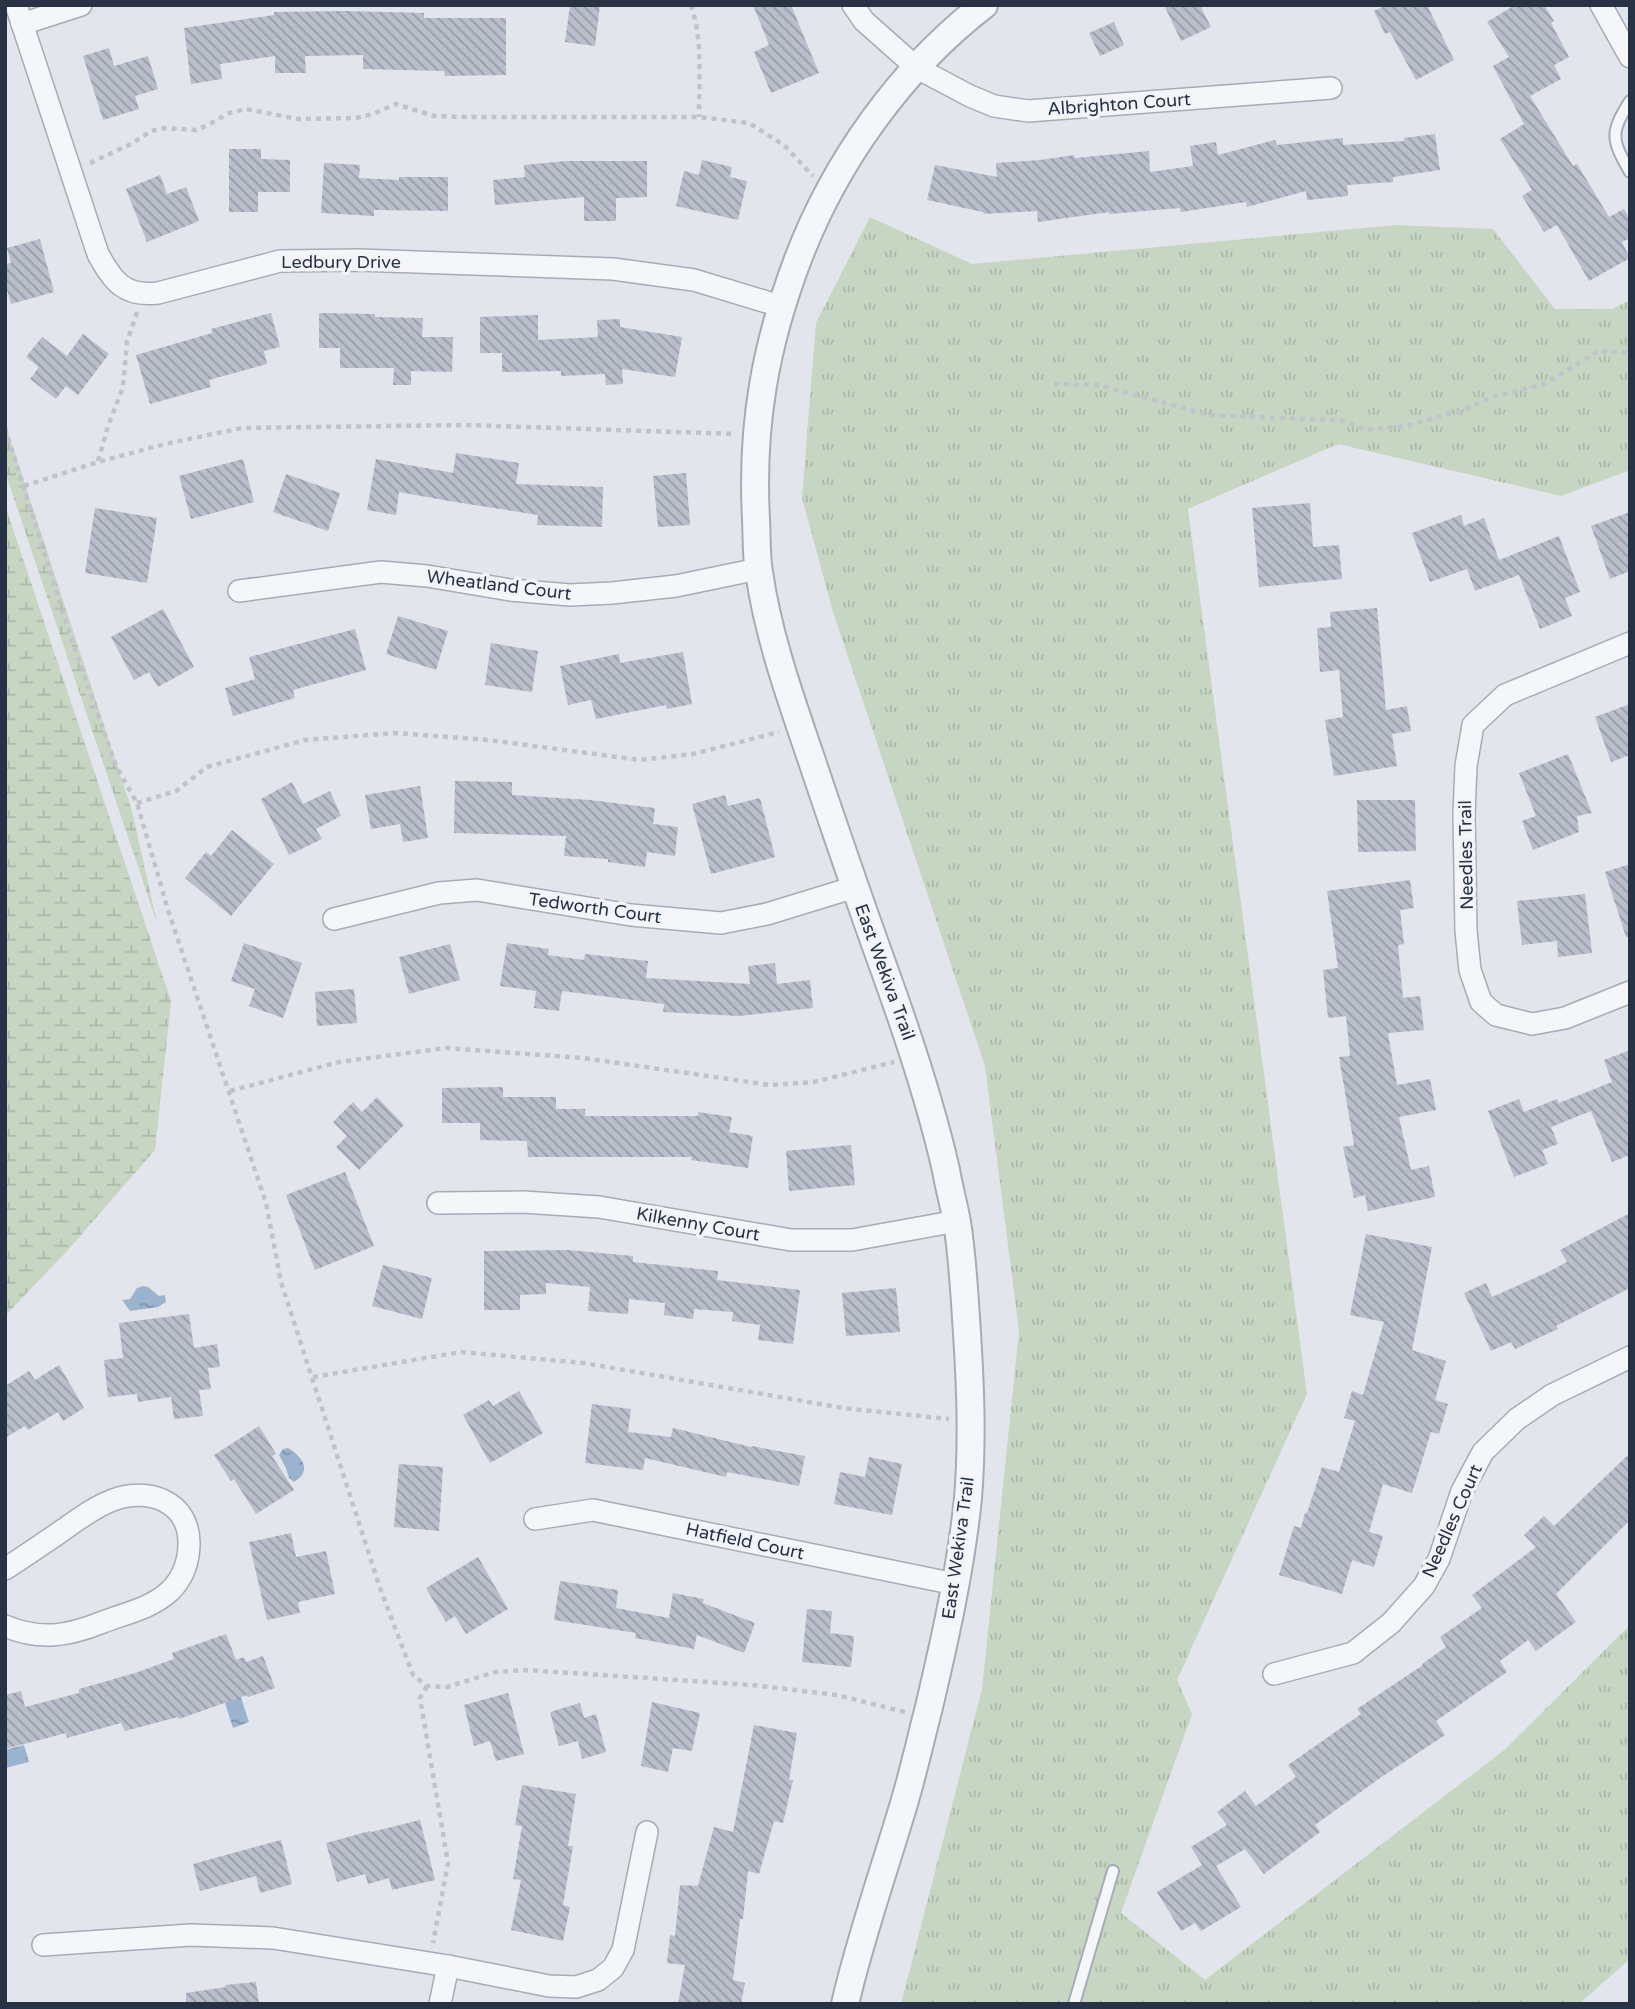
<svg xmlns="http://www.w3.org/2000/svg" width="1635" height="2009" font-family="'Varela Round',sans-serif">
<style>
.grass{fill:url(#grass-tufts)}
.wetland{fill:url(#wetland-marsh)}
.water{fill:url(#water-ripples)}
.building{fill:url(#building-back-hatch)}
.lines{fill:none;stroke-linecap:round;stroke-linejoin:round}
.service-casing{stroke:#a6acb6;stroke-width:14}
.minor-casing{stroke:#a6acb6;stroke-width:24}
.tertiary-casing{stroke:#a6acb6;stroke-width:30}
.path{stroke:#c0c3ca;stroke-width:4.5;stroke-dasharray:5 5;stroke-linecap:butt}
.service{stroke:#f5f6f9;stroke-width:10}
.minor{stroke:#f5f6f9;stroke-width:21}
.tertiary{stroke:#f5f6f9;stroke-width:26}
.labels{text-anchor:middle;stroke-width:7;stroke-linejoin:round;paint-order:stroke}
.street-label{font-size:18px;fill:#283245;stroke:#f2f4f8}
</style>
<defs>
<pattern id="grass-tufts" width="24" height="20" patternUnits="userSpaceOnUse" patternTransform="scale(1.75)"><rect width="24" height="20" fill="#c7d6c2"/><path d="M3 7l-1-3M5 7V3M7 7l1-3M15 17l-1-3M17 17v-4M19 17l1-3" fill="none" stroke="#abb8a8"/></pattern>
<pattern id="wetland-marsh" width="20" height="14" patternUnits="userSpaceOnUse" patternTransform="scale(1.75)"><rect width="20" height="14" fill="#c7d6c2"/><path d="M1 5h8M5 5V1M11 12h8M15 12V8" fill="none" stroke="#abb8a8"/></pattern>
<pattern id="water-ripples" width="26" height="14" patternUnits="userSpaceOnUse" patternTransform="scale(1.75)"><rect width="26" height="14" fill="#9ab3ce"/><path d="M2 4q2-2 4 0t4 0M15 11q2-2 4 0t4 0" fill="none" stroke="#7e92a9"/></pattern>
<pattern id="building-back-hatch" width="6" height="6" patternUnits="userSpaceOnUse" patternTransform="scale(1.75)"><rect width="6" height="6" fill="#b8beca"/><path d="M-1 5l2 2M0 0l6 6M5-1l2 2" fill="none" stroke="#969ba6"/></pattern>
</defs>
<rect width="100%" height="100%" fill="#e2e5eb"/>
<polygon class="grass" points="870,217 972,264 1396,225 1493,229 1555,309 1612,309 1630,300 1630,470 1561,496 1338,444 1188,509 1307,1394 1177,1680 1192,1714 1121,1913 1205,1980 1503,1751 1630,1625 1630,1959 1579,2004 901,2004 982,1689 1019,1331 985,1066 833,612 802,498 816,323"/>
<g class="wetland">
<polygon points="5,423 132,811 157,923 5,472"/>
<polygon points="5,505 171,1001 155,1150 67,1251 5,1316"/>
</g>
<g class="water">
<polygon points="143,1286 148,1287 159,1296 165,1295 166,1302 158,1307 130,1311 122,1300 130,1299 137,1288"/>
<path d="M288,1448c14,8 25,23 6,34l-5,-4 -3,-10 -7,-13 4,-6z"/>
<polygon points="239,1692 249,1722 233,1728 223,1697"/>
<polygon points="24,1745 29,1762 5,1768 5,1750"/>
</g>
<g class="building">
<polygon points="570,5 600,5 595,46 565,42"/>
<polygon points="753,5 791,5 819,73 771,93 754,52 769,45"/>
<polygon points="1164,5 1200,5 1211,27 1181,41"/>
<polygon points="1387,5 1427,5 1454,60 1416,80 1390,32 1385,34 1374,11"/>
<polygon points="1515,5 1544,5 1554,21 1551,23 1569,57 1554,65 1561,79 1530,96 1573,166 1577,164 1609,217 1624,209 1630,220 1630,238 1622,242 1630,258 1589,281 1557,225 1544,232 1522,196 1532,190 1500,139 1524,124 1493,66 1509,57 1487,22"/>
<polygon points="345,11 424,13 424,18 506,18 506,75 445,76 444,71 363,69 363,55 305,56 306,73 275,73 275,56 220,64 222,79 191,84 184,28 274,15 274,12"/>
<polygon points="1114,22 1124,45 1100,56 1089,33"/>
<polygon points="109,48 114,66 148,56 158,89 135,96 139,109 103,120 83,56"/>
<polygon points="1435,134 1440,170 1393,177 1393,182 1347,185 1348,196 1307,200 1306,191 1247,207 1246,202 1181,212 1180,208 1109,214 1109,212 1038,222 1037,211 984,214 983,212 927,200 935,165 997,177 996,163 1040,160 1074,155 1075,158 1149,151 1150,172 1193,166 1190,146 1216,142 1218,155 1275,140 1277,145 1343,138 1343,145 1404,141 1404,138"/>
<polygon points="229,149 261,149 261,159 290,160 290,192 258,192 258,212 229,212"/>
<polygon points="702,160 732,167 730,177 747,181 738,220 676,206 684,171 699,175"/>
<polygon points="566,161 647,161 647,197 616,198 616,221 584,221 584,197 495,205 493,180 525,177 524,165"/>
<polygon points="324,163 360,165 359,178 399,180 399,177 448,177 448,211 374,210 374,216 321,213"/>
<polygon points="160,175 167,194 186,187 199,221 147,242 126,189"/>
<polygon points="40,239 54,292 11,304 5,283 5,264 11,263 7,248"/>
<polygon points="271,313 280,347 264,351 267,364 209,380 211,387 150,404 136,355 212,333 211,329"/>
<polygon points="319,313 375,314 375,317 423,318 422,337 453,337 452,372 411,371 411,385 393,385 394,368 340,368 340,348 319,348"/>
<polygon points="538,315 538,340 598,337 597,320 620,319 620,327 682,337 675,377 622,369 623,384 606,385 605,374 561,376 561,371 502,372 502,353 480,353 480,317"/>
<polygon points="83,334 109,354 78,395 66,386 56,399 30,379 39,367 26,357 42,337 67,356"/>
<polygon points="456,453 519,463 516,484 603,487 602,527 537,525 538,515 449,501 399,492 396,515 367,510 376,459 453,473"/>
<polygon points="243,459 254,502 191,519 179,476"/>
<polygon points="686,473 690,525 658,527 653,476"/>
<polygon points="286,474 340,493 328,531 273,512"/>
<polygon points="1310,503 1313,547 1339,545 1342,579 1259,587 1252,508"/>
<polygon points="95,508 157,518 147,583 85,573"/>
<polygon points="1630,512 1630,571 1610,579 1591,526"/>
<polygon points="1461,515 1464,526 1484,518 1499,560 1559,536 1580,592 1565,598 1572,616 1540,629 1519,575 1475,591 1467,569 1430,582 1412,533"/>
<polygon points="1377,608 1386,710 1407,706 1411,731 1392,734 1397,766 1334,776 1325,720 1343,717 1339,670 1320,672 1317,628 1331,627 1330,612"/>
<polygon points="163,609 194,667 158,687 149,672 134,680 111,637"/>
<polygon points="398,616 448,631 436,670 386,654"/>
<polygon points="355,629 366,670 293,690 295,698 233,716 225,688 255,679 249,657"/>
<polygon points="491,643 538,651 532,692 485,685"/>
<polygon points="683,652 692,704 667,709 666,705 596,719 591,700 568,705 560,666 619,654 620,663"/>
<polygon points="1630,704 1630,755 1611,762 1595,717"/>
<polygon points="1568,754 1592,813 1577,816 1579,832 1533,850 1522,821 1536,816 1519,773"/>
<polygon points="455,781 512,782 512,795 590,800 655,808 653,824 678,827 675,856 647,852 645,867 608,862 608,859 564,856 566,836 454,833"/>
<polygon points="292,782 303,804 330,791 341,816 316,829 322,839 289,855 261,799"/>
<polygon points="420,786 428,838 403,842 400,824 371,829 365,795"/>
<polygon points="725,795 728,806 760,798 775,857 711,874 692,804"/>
<polygon points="1357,800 1415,800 1416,851 1358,852"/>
<polygon points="232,830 274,864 231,916 185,878 206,852 211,856"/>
<polygon points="1630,864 1630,937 1626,937 1605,872"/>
<polygon points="1410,880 1414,908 1400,910 1404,944 1398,945 1403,998 1420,996 1424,1030 1388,1033 1397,1085 1430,1079 1436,1110 1399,1117 1411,1170 1429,1166 1435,1197 1368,1211 1365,1195 1354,1198 1343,1147 1354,1145 1339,1057 1350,1056 1346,1016 1328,1018 1323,970 1338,968 1327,891"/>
<polygon points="1585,894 1592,953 1558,957 1557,941 1522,945 1517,901"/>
<polygon points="244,943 302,963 283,1018 249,1006 255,989 231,981"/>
<polygon points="507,943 549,949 548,955 584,960 585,954 648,961 646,978 750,984 748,966 775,963 777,984 810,980 813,1008 739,1016 663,1012 664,1004 562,991 559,1011 534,1008 536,991 500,986"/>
<polygon points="450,944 460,980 409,994 399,957"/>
<polygon points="354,989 357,1023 317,1026 315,992"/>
<polygon points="1630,1050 1630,1155 1612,1162 1591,1111 1551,1127 1558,1144 1542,1150 1548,1164 1514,1177 1488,1111 1519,1099 1524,1112 1557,1099 1559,1103 1612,1082 1604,1060"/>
<polygon points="503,1087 503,1097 556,1097 556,1109 585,1109 585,1116 698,1116 698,1112 732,1117 729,1132 753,1136 748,1168 691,1160 692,1157 528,1157 527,1141 480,1140 480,1123 442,1123 442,1088"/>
<polygon points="377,1097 404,1125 359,1170 336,1147 347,1136 333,1122 353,1102 362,1112"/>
<polygon points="851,1145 855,1185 789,1191 786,1151"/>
<polygon points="345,1172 374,1246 315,1270 286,1195"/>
<polygon points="1630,1213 1630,1288 1556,1326 1558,1329 1515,1349 1511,1342 1491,1351 1464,1293 1486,1283 1492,1297 1550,1271 1567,1262 1560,1250"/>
<polygon points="1366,1234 1432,1247 1412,1350 1446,1361 1435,1400 1448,1404 1439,1434 1431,1432 1412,1493 1383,1484 1369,1532 1383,1536 1374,1567 1352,1560 1342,1594 1279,1575 1294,1526 1301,1528 1305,1513 1307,1513 1322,1467 1339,1472 1355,1421 1344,1418 1352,1391 1363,1395 1384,1322 1350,1315"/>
<polygon points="568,1250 633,1256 633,1262 718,1271 717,1280 800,1290 793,1344 758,1340 760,1325 732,1321 733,1312 694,1309 693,1319 664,1315 665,1303 629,1299 628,1314 588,1311 590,1287 546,1283 546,1294 520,1295 520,1310 484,1310 484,1251"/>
<polygon points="383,1265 432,1278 422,1319 372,1306"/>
<polygon points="896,1288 900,1332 846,1336 842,1293"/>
<polygon points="189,1314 194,1348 217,1344 220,1367 208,1368 211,1389 199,1390 203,1416 174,1419 171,1397 138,1402 137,1394 108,1397 104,1360 123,1358 119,1323"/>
<polygon points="59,1365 84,1408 63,1421 58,1412 28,1430 25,1426 5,1438 5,1386 29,1371 35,1380"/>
<polygon points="519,1391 543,1433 490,1463 463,1415 489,1400 493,1406"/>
<polygon points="592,1404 631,1409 628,1432 671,1437 673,1428 751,1447 752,1446 805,1456 799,1486 727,1472 726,1477 645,1458 643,1470 585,1463"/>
<polygon points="259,1426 276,1454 272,1456 294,1490 256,1514 234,1479 231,1481 214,1455"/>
<polygon points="1630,1453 1630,1520 1556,1594 1576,1622 1536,1651 1528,1640 1500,1661 1507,1672 1436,1721 1445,1735 1380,1778 1315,1825 1320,1832 1264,1874 1245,1849 1216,1866 1241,1907 1201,1931 1195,1923 1181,1931 1157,1892 1202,1865 1191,1847 1227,1825 1217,1812 1245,1791 1256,1806 1296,1777 1288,1765 1361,1714 1357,1709 1423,1665 1422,1664 1446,1647 1440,1637 1482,1608 1472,1595 1536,1547 1524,1535 1544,1516 1554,1526"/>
<polygon points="869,1457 902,1464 892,1515 834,1504 840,1472 865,1477"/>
<polygon points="399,1464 443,1467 439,1531 394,1527"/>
<polygon points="291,1533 296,1557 326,1551 335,1594 298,1602 300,1613 267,1620 249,1542"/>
<polygon points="478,1557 508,1609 466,1634 455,1616 446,1622 426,1588"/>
<polygon points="560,1581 618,1590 616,1608 669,1618 673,1593 704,1599 703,1603 755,1623 744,1653 697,1635 694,1649 635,1638 636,1633 554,1620"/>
<polygon points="807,1609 832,1611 830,1633 854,1636 851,1667 802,1662"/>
<polygon points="226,1634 236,1660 244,1657 246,1662 263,1656 275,1688 248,1697 247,1695 179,1719 178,1717 125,1731 121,1723 67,1738 66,1733 5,1749 5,1695 21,1691 25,1707 79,1693 79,1689 135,1673 174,1659 172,1653"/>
<polygon points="508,1693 524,1754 496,1761 490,1741 474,1746 464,1705"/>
<polygon points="652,1702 700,1713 692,1751 673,1748 668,1772 641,1766"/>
<polygon points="580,1703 584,1718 596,1714 606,1752 582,1759 578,1741 559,1746 550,1712"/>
<polygon points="754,1725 797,1733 789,1780 793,1780 783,1823 774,1821 759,1874 748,1871 743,1919 740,1919 733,1980 745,1983 741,2004 678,2004 685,1965 667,1963 670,1935 675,1936 680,1885 698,1886 714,1827 733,1832"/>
<polygon points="522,1785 576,1794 568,1846 573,1846 563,1905 570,1907 563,1941 511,1930 521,1880 513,1879 522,1826 515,1825"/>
<polygon points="420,1820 435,1880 392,1890 389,1878 368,1884 365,1874 337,1882 326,1843 370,1831 371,1832"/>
<polygon points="281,1840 292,1884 260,1893 256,1876 200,1891 193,1864"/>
<polygon points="256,1982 259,2004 186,2004 186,1993 226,1987 225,1985"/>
</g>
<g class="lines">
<g class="service-casing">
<g id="service">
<path d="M1630,101c-20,32 -19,38 0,71"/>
<polyline points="1074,2004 1113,1871"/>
</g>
</g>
<g class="minor-casing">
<g id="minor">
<path d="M16,5l82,249c15,28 27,43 60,39l122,-32 78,-1 255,9 81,11 86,26"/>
<polyline points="853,5 864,21 917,68 970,96 994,106 1028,111 1331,88"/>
<polyline points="1601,5 1630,57"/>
<polyline points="22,24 81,5"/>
<polyline points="239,591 381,572 427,576 510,590 570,595 612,593 676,586 758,569"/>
<polyline points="1630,643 1505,695 1473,725 1466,766 1464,814 1466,931 1470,970 1481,1002 1496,1015 1532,1024 1565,1018 1630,992"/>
<polyline points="334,919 439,893 477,890 631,915 721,923 767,914 855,887"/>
<polyline points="438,1203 523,1202 599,1207 791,1240 852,1240 957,1221"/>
<polyline points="535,1519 593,1510 955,1584"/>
<path d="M5,1569c20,-13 39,-26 58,-39 16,-11 31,-23 50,-30 35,-13 76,1 76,43 0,19 -6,35 -19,48 -20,18 -44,22 -67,31 -35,14 -62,19 -98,4"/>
<polyline points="1274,1674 1353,1653 1391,1623 1424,1586 1439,1559 1462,1491 1483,1452 1517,1419 1552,1395 1630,1357"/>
<polyline points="43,1945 191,1935 273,1938 448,1966 549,1986 576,1987 598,1980 613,1968 623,1950 647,1832"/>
<polyline points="440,2004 448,1966"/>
</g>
</g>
<g class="tertiary-casing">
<path id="tertiary" d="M845,2004c16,-69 40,-136 60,-204 9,-31 16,-62 24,-93 16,-68 32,-139 39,-209 5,-60 2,-121 -2,-180 -2,-32 -4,-65 -9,-96 -3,-17 -8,-34 -11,-52 -15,-66 -36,-129 -59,-193 -24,-66 -47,-133 -70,-201 -22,-66 -48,-134 -58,-204 -3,-17 -2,-35 -3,-53 -5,-93 9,-173 42,-260 37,-97 103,-190 186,-254"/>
</g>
<g class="path">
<path d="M691,5c12,35 8,75 8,112"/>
<polyline points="90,163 131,144 151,131 165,128 196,130 208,125 229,113 246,109 298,119 356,118 373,114 396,104 434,116 469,117 699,117 749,123 784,145 813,176"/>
<polyline points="1054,384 1098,385 1209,415 1332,420 1348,422 1365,430 1407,426 1465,409 1492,397 1544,384 1599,351 1630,353"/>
<polyline points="5,428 70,635 116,766 137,803 168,910 266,1203 281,1282 380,1588 413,1675 427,1686 447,1687 495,1672 526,1670 752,1685 837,1695 905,1712"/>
<polyline points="98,461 108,426 123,387 127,342 137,312"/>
<polyline points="24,486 98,462 165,444 242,428 466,425 736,434"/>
<polyline points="137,803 176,791 207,767 305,740 395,733 489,740 640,760 693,754 779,732"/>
<polyline points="230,1091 339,1062 446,1048 583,1058 770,1085 814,1082 894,1062"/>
<polyline points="313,1377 461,1352 584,1363 843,1408 949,1419"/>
<polyline points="427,1686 420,1698 448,1863 433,1943"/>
</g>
<use href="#service" class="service"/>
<use href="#minor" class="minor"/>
<use href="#tertiary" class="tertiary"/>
</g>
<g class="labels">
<g class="street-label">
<text transform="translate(1119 104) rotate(-4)" y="6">Albrighton Court</text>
<text x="341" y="268">Ledbury Drive</text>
<text transform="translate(499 585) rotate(7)" y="6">Wheatland Court</text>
<text transform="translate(1466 855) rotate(-91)" y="6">Needles Trail</text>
<text transform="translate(595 908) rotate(8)" y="6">Tedworth Court</text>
<text transform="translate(885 972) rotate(70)" y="6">East Wekiva Trail</text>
<text transform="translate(698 1224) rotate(10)" y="6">Kilkenny Court</text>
<text transform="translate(1452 1521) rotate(-66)" y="6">Needles Court</text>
<text transform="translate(745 1541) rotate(12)" y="6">Hatfield Court</text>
<text transform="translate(958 1548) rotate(-82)" y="6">East Wekiva Trail</text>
</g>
</g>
<rect width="1635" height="2009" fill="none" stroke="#283245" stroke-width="14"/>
</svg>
